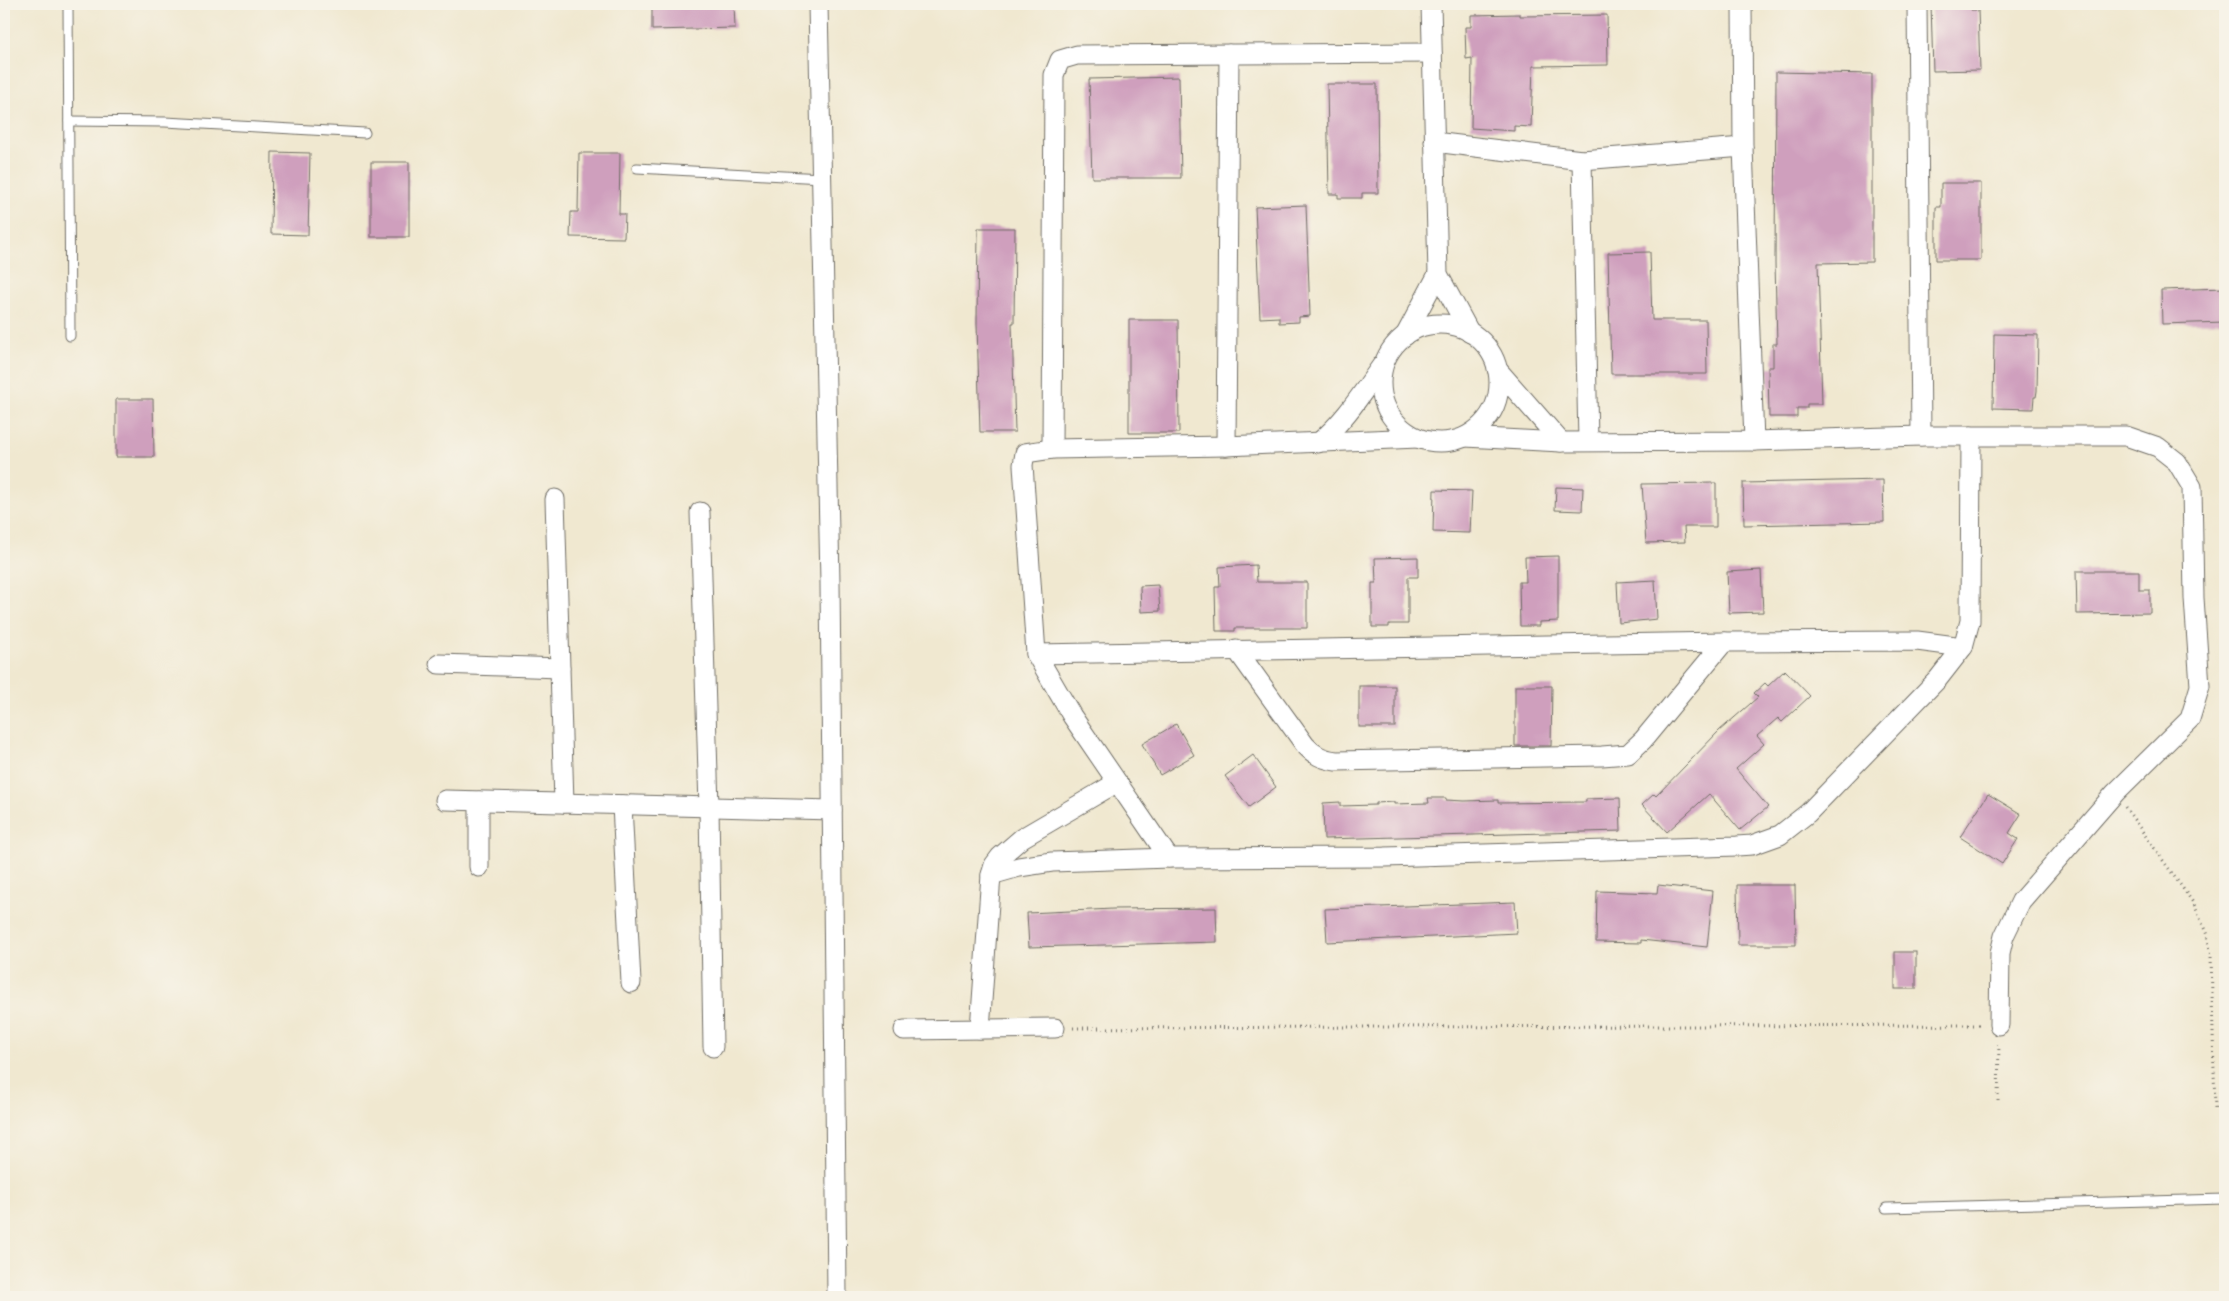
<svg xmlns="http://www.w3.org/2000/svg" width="2229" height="1301" font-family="Mali,sans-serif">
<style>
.building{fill:#cf9fbd}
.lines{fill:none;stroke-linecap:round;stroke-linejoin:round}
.lane-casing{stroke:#706d65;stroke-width:11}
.street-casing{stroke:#706d65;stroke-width:21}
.path{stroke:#706d65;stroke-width:3;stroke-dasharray:1 4;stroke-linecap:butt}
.lane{stroke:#fff;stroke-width:9}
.street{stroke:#fff;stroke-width:19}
</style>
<rect width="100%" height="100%" fill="#f7f3e8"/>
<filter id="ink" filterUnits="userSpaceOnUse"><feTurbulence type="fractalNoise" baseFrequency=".02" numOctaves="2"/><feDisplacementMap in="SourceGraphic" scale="10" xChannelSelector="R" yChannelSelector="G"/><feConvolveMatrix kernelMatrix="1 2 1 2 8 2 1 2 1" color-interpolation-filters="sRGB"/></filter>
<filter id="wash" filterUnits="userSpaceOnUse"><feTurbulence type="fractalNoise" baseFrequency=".0096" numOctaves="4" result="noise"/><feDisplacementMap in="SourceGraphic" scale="20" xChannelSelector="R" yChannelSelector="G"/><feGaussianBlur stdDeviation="1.12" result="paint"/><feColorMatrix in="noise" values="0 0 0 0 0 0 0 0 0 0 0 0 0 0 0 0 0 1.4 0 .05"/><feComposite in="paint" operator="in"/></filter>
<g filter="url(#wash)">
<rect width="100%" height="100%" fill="#f0e8d0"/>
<g id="blocks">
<g class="building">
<polygon points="652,4 734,4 735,28 652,30"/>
<polygon points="1931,4 1971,4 1971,10 1978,10 1980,70 1933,71"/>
<polygon points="1520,14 1520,16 1607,15 1608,65 1533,66 1531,127 1514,126 1514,131 1471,128 1472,58 1466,59 1465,27 1471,27 1471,15"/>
<polygon points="1776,72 1872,74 1872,262 1818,263 1822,404 1807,404 1807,408 1797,408 1797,417 1769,417 1768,367 1773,367 1773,344 1777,344 1775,263"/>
<polygon points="1179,77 1181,178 1092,178 1089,79"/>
<polygon points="1327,84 1377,84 1378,193 1362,193 1362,198 1338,198 1338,194 1329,194"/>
<polygon points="272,152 310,153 308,235 271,234"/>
<polygon points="579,153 620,153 619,214 625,214 624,238 570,237 571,212 578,212"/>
<rect x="371" y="162" width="38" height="75"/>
<polygon points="1941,183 1981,183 1981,260 1936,260 1936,207 1941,207"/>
<polygon points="1306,205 1310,316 1299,317 1299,322 1279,323 1279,317 1260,318 1255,207"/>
<polygon points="978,228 1015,228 1014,323 1012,323 1015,432 980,432 977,323"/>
<polygon points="1650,252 1652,320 1706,320 1707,374 1611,374 1608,253"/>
<polygon points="2225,288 2225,322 2162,324 2161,290"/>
<polygon points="1129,320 1178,320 1179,433 1129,433"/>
<polygon points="1994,334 2038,335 2037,391 2036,397 2034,397 2033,409 1993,408"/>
<polygon points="116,399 153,399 154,457 116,457"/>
<polygon points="1883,480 1884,522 1744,525 1743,483"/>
<polygon points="1716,483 1716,527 1684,527 1685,542 1646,543 1642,484"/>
<polygon points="1556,487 1583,488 1582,511 1555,510"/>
<polygon points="1434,490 1472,491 1470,533 1433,532"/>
<polygon points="1558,556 1558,621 1539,622 1539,626 1520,626 1519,582 1526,582 1525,557"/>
<polygon points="1418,557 1418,577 1408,577 1408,624 1389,624 1389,627 1372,627 1372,583 1376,583 1375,558"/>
<polygon points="1256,565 1257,582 1307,582 1307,628 1235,628 1235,631 1216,631 1215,587 1220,587 1219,567"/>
<polygon points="1761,570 1763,612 1729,613 1727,572"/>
<polygon points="2076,571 2139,571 2139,590 2150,590 2150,613 2077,614"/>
<polygon points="1655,580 1657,619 1619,623 1617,582"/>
<polygon points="1158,585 1160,611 1141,612 1140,586"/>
<polygon points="1785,670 1810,696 1782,722 1778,718 1757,736 1764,744 1736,769 1768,807 1740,830 1709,794 1667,832 1642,805 1654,794 1656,796 1719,731 1758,697 1754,693 1765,683 1768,686"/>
<rect x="1359" y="686" width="36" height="41"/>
<polygon points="1515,686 1552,686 1551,746 1515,746"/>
<polygon points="1176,724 1194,755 1160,775 1142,744"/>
<polygon points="1253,755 1276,787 1249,807 1225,776"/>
<polygon points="1988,794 2021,814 2009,833 2018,839 2002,864 1960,837"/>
<polygon points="1428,798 1446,798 1446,800 1464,801 1498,800 1498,803 1586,802 1586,799 1620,798 1621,831 1324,839 1323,803 1340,802 1340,806 1376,805 1376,803 1394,802 1394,804 1429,803"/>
<polygon points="1658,885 1713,891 1707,947 1641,940 1641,943 1596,942 1597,891 1657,893"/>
<polygon points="1737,885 1795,885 1796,945 1738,945"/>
<polygon points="1515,902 1517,933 1327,942 1325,909"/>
<polygon points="1216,908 1217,942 1029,947 1027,913 1113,909"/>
<rect x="1895" y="952" width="21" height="37"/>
</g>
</g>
</g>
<g filter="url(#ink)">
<use href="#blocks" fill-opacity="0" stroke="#706d65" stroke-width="1"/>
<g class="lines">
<g class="lane-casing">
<g id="lane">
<polyline points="68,4 70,336"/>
<polyline points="69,121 165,122 365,133"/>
<polyline points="637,168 822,178"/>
<polyline points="1886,1208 2225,1199"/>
</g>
</g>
<g class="street-casing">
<g id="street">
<polyline points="818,4 830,582 837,1297"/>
<polyline points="1431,4 1438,274 1470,333"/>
<polyline points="1742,4 1743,147 1754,441"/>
<polyline points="1917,4 1921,436"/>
<polyline points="1434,142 1582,160 1743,147"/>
<polyline points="1582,160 1588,441"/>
<circle cx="1440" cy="383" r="59"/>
<polyline points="1405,336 1438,274"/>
<polyline points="1497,369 1561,442"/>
<polyline points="1465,437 1561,442 1754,441 1921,436 2126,436 2158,447 2177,462 2192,487 2194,598 2200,686 2190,719 2115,793 2021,901 2004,936 2000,953 1999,1025"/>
<path d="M1318,443c27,-22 44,-50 64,-78"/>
<polyline points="1226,446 1229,54"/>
<polyline points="1052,449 1054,75 1060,60 1077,55 1432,53"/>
<polyline points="555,499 564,803"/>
<polyline points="700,512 709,807 713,1047"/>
<path d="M1236,649l69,96c9,10 17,14 31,16l266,-5 26,-2 15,-14 81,-98"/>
<polyline points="1036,654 1724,642 1917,641 1963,647"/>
<polyline points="439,664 560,668"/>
<polyline points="445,800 832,810"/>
<polyline points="479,801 479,867"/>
<polyline points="622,805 631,983"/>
<polyline points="1169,858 1072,716 1036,654 1023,465 1025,453 1052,449 1226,446 1418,438"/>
<polyline points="991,875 1019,867 1052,862 1169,858 1385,857 1737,846 1752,845 1780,835 1808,813 1938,679 1963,647 1970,621 1971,436"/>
<polyline points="980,1029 991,875 994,865 1000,857 1022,838 1116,783"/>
<polyline points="904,1030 1055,1028"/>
</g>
</g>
<g class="path">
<polyline points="2125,807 2194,904 2207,935 2211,955 2215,1109"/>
<polyline points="1073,1028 1982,1025"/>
<polyline points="1998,1100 1999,1041"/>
</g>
<use href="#lane" class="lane"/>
<use href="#street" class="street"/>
</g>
</g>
<rect width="2229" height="1301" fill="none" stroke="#f7f3e8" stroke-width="20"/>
</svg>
